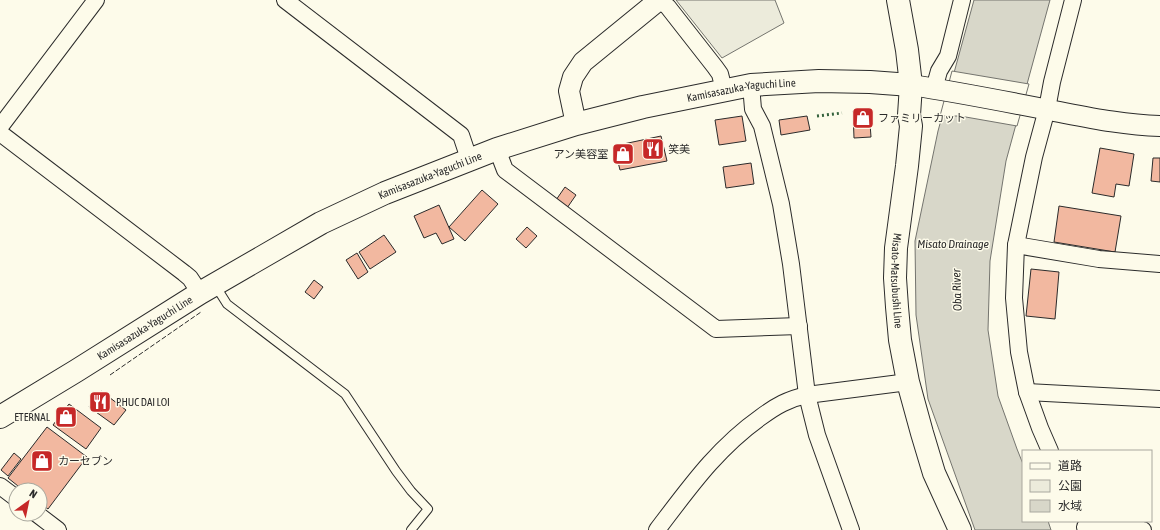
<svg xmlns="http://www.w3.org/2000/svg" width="1160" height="530" font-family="'Asap Condensed','Noto Sans JP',sans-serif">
<rect width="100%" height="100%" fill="#fdfbea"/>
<path fill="#ecebdb" stroke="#74746e" d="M676,0H775L784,23L722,58Z"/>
<path fill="#d8d7c9" stroke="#74746e" d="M974,0H1050L1006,161L990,261L988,330L998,396L1017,449L1023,464V521H1048L1051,530H975L928,399L916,315L915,241L938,131Z"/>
<path fill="#fdfbea" stroke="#74746e" d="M952,71L1029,84L1017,126L960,116H940Z"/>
<g fill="#f2b8a0" stroke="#2b2b2b">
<path d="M869,110L871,137L854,138L853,111Z"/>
<path d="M742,116L746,141L719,145L715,120Z"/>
<path d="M807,116L810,130L781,135L779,120Z"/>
<path d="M661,136L667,161L620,170L614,146Z"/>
<path d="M1100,148L1134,154L1129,186L1116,184L1114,197L1092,193Z"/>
<path d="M1153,158H1160V182L1151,181Z"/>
<path d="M751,163L754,184L726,188L723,167Z"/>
<path d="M565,187L576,195L567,208L556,200Z"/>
<path d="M482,190L498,204L465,241L449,227Z"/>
<path d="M439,205L454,239L442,244L436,233L424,238L414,216Z"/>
<path d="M1059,206L1121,216L1115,252L1054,242Z"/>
<path d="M527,227L537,236L526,248L516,239Z"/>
<path d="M384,235L396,252L370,269L359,252Z"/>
<path d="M357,253L368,272L358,279L346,260Z"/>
<path d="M1031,269L1059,272L1055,319L1026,316Z"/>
<path d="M314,280L323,287L314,299L305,292Z"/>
<path d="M101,391L126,410L114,425L89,407Z"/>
<path d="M69,404L101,428L86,449L53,425Z"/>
<path d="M47,427L87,457L48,509L40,503V490H23L8,478Z"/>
<path d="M14,453L21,459L8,476L1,470Z"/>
</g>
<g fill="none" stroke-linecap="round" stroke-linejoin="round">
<g stroke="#2b2b2b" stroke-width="10">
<path id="service" d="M215,285L227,304L345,394L396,471L411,491L428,509L411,530"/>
</g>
<g stroke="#2b2b2b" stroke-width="18">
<g id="minor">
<path d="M285,0L461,135L469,159"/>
<path d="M660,0L668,7L715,67L720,74L724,90"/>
<path d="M751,85L753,109L762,126L781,204L791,264L807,395L817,435L851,530"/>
<path d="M934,89L939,71L948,56L962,0"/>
<path d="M0,127L96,0"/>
<path d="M0,133L184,273L190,278L200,293"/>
<path d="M497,149L505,170L716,329L799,326"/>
<path d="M1016,245L1099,259L1160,264"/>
<path d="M1027,392L1160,399"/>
<path d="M1050,451L1040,428L1027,392L1019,352L1014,298L1016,245L1034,157L1047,109L1052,82L1073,0"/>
<path d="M0,486L16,498"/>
<path d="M37,514L58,530"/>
<path d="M1085,527L1143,530"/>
<path d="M657,530C689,488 717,448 761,417C776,406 788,399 807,395L908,382"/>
</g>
</g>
<g stroke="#2b2b2b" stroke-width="22">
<g id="tertiary">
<path d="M911,85C957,92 1003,101 1049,110C1086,117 1122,125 1160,126"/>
<path d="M576,124L569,91L573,77L583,62L659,0"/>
</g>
</g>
<g stroke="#2b2b2b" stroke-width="24">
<g id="secondary">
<path id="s1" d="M0,417L76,371L200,293L321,223L385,193L497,149L576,124L643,107L751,85L819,81L870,82L911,85"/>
</g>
</g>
<g stroke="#2b2b2b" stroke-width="24">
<g id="primary">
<path id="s2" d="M898,0L907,50L911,85L909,115L911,126L907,166L896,248L895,278L897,307L900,340L908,382L922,433L934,473L960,530"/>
</g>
</g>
<use href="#service" stroke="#fdfbea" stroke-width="8"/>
<use href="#minor" stroke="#fdfbea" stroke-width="16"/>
<use href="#tertiary" stroke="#fdfbea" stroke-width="20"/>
<use href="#secondary" stroke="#fdfbea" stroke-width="22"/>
<use href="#primary" stroke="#fdfbea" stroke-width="22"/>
<path stroke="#34623c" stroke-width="3" stroke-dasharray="2 3" stroke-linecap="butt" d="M817,116L842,113"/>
<path stroke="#2b2b2b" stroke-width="1" stroke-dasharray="5 2" stroke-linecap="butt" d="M110,375L201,312"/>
</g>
<defs>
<g id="shop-square" transform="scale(1.15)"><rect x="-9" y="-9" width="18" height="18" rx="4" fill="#c62828" stroke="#fdfbea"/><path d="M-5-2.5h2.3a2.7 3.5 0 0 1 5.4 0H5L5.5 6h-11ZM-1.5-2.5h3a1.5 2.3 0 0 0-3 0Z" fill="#fff"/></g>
<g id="restaurant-square" transform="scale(1.15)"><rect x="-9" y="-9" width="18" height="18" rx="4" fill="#c62828" stroke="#fdfbea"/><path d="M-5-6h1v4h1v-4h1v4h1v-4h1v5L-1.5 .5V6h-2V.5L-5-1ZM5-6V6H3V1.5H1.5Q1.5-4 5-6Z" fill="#fff"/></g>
</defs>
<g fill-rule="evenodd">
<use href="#shop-square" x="863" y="118"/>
<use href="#restaurant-square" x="653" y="149"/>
<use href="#shop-square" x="623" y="154"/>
<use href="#restaurant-square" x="100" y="402"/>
<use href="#shop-square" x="66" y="417"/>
<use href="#shop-square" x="42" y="461"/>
</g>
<g text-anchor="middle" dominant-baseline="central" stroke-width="3" stroke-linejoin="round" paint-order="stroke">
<g font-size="11" fill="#2b2b2b" stroke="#fdfbea">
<text stroke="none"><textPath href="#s1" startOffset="818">Kamisasazuka-Yaguchi Line</textPath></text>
<text stroke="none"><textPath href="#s1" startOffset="494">Kamisasazuka-Yaguchi Line</textPath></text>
<text stroke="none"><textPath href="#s2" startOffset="283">Misato-Matsubushi Line</textPath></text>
<text stroke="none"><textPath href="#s1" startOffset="170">Kamisasazuka-Yaguchi Line</textPath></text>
</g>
<g font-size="11" fill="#2b2b2b" stroke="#fdfbea" text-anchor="start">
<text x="878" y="118">ファミリーカット</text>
<text x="668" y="149">笑美</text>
<text x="608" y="154" text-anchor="end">アン美容室</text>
<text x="116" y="402">PHUC DAI LOI</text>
<text x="50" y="417" text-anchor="end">ETERNAL</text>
<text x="58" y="461">カーセブン</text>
</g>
<g font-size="12" font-style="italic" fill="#2b2b2b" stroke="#fdfbea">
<text x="953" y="244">Misato Drainage</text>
<text transform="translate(957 290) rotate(-92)">Oba River</text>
</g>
</g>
<rect x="1022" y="450" width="130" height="72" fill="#fdfbea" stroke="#a9a89e"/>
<rect x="1030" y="463" width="20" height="6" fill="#fdfbea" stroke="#a9a89e"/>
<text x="1058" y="470" font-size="12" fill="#2b2b2b">道路</text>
<rect x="1030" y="480" width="20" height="12" fill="#ecebdb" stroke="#a9a89e"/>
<text x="1058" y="490" font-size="12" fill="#2b2b2b">公園</text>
<rect x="1030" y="500" width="20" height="12" fill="#d8d7c9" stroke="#a9a89e"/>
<text x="1058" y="510" font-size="12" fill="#2b2b2b">水域</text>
<g transform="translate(28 502) rotate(33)"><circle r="19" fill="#fdfbea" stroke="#a9a89e"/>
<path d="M0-3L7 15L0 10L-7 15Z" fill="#c62828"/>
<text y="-6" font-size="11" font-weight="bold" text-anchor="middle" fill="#2b2b2b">N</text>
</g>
</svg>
